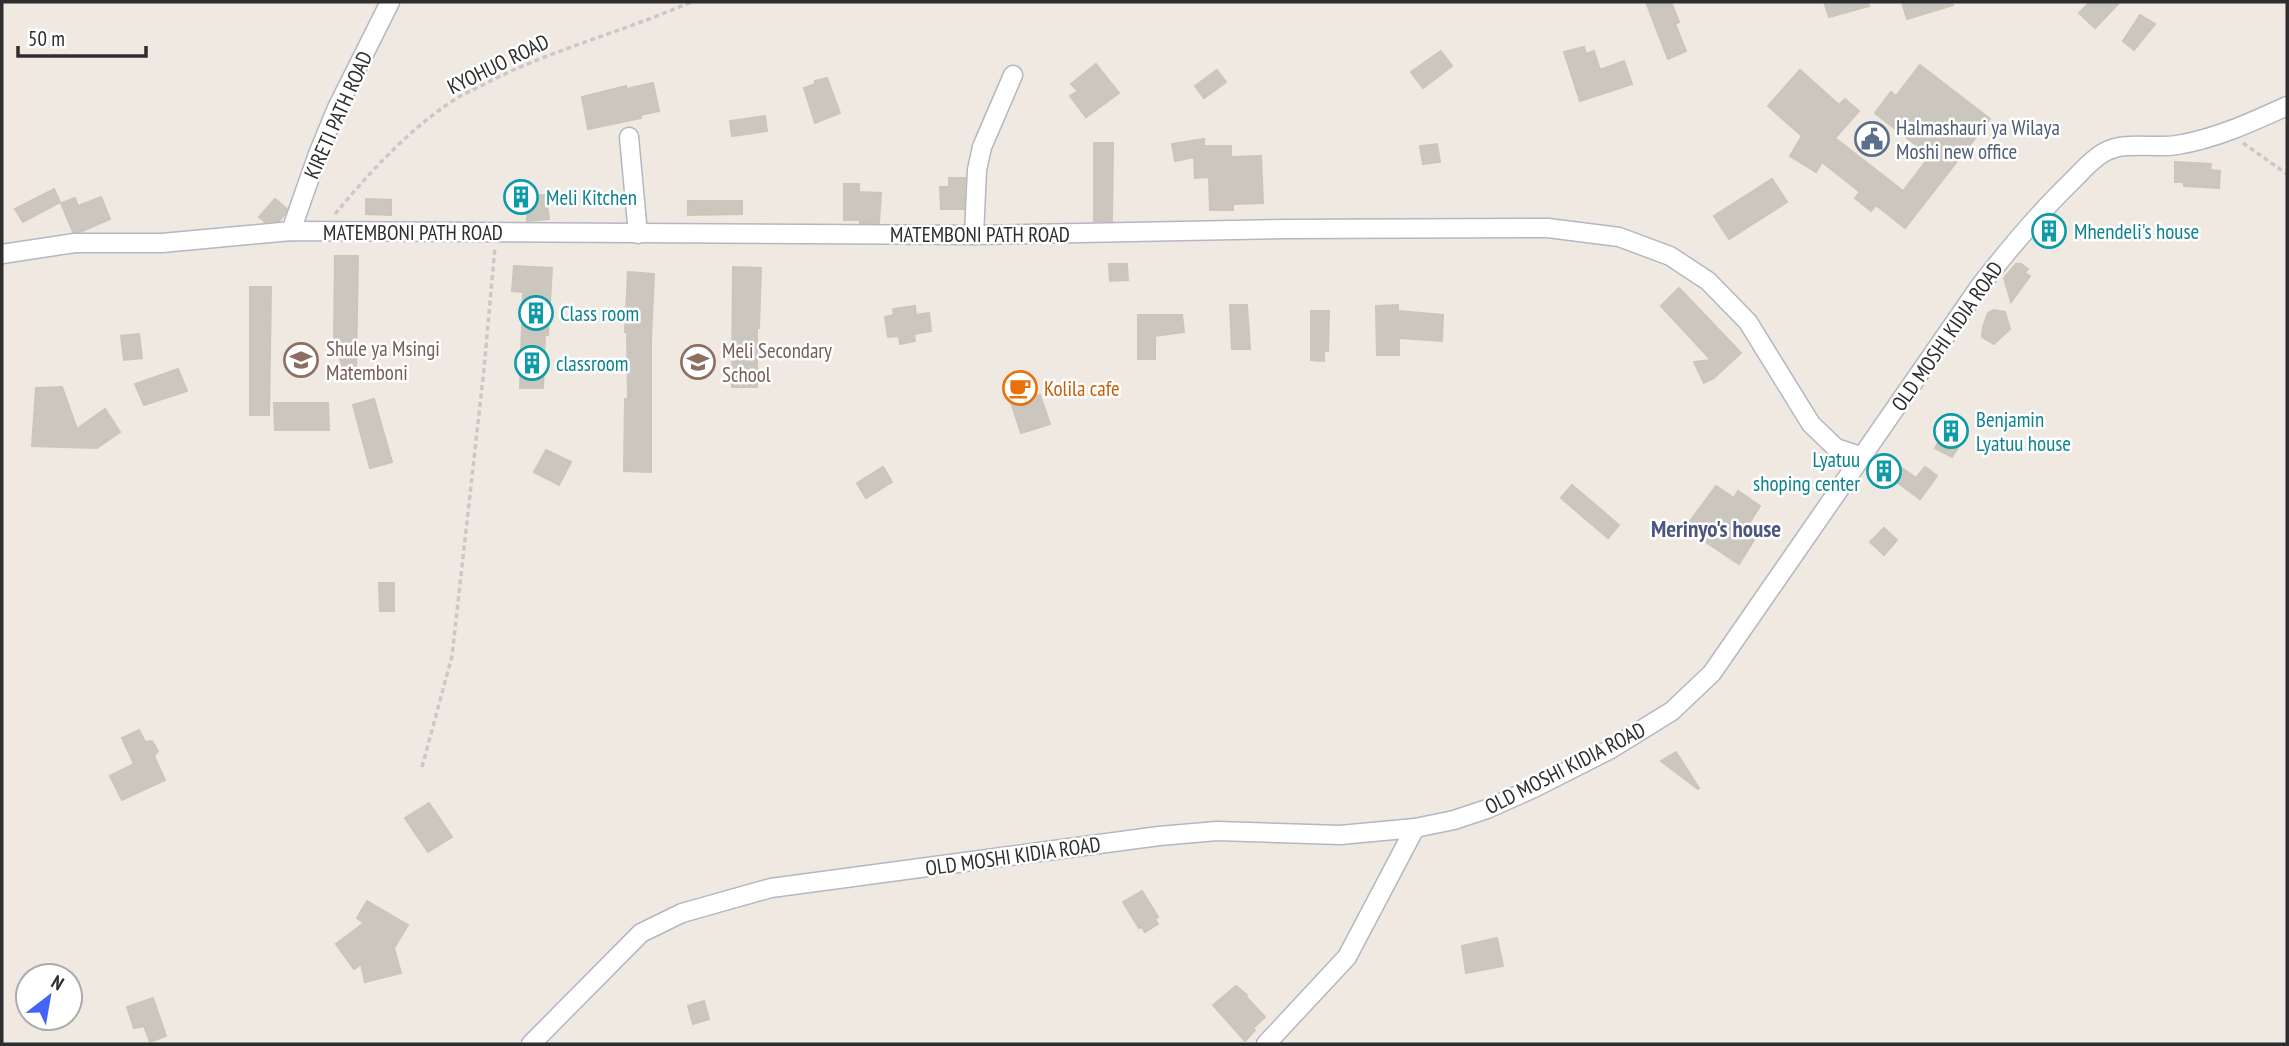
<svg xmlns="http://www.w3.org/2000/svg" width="2289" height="1046" font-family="'PT Sans Narrow',sans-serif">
<rect width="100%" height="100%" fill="#efe9e1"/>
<g fill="#cbc7bf" stroke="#cbc5ba" stroke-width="2">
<path d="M1646,2H1671L1679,22L1675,24L1686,51L1668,59Z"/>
<path d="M1824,2H1868L1869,6L1829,17Z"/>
<path d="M1902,2H1952L1953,5L1907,19Z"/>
<path d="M2090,2H2120L2095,28L2079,13Z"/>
<path d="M2140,15L2155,24L2134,50L2123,41Z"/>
<path d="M1584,47L1586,54L1594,51L1600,70L1624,61L1632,84L1580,101L1564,52Z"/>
<path d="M1441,51L1452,66L1423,88L1411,72Z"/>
<path d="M1096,64L1119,93L1086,117L1070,96L1078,91L1071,84Z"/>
<path d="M1920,65L1990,119L1905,228L1876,205L1871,211L1855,198L1860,192L1822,162L1816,172L1790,156L1802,136L1768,106L1800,70L1839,105L1845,99L1859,111L1835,138L1903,191L1930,156L1875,113L1891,92L1896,96Z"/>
<path d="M1217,70L1226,82L1204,98L1195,86Z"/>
<path d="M827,78L840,113L815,123L804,88L815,84V81Z"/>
<path d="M653,83L659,111L640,115L641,118L588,129L582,97L626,86V89Z"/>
<path d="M765,116L767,131L732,136L730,121Z"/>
<path d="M1204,139V146H1231V157L1261,156L1263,203L1233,204V210H1210L1209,177L1195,178L1194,157L1175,161L1172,144Z"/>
<path d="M1094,143H1113L1112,221H1094Z"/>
<path d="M1437,144L1440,162L1423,164L1420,146Z"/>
<path d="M2175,162L2211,164L2210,170L2220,171L2219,188L2184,186L2183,182H2175Z"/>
<path d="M949,178H965L964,209H941L940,187H949Z"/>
<path d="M1772,179L1787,202L1729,239L1714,216Z"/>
<path d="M528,181L529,196L546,195L549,219L527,221V212H515L514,182Z"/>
<path d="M844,184H859V192L881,193L879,223H860V220H844Z"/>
<path d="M54,189L60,202L23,222L15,209Z"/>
<path d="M101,197L110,219L80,232H73L61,203L75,198L78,206Z"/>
<path d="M275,199L287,209L285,214L279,221L265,222L259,217Z"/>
<path d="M366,199L391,200V215L366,214Z"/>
<path d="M688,201H742V214L688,215Z"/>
<path d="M335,256H358L356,370H343L334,336Z"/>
<path d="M1109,264H1127L1128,280L1110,281Z"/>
<path d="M2016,264H2021L2028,269L2025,273L2030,276L2011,302L2004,278Z"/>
<path d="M514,266L552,268L548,335H545L543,388H520L523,292L512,291Z"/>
<path d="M733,267L761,268L759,328H757V387H732Z"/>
<path d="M628,272L654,274L651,340V472L624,471L625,399H628L627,332H625Z"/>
<path d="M250,287H271L269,415H250Z"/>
<path d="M1679,288L1741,353L1714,378L1704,383L1694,362L1711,360L1661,306Z"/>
<path d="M1230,305H1247L1250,349H1232Z"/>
<path d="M1398,305V311L1443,315L1442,341L1399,338V355H1377L1376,306Z"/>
<path d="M915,306L916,315L929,313L931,331L914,334L915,341L900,344L899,336L888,337L885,317L894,315L893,309Z"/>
<path d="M1994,310L2005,312L2010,329L1994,344L1982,337L1983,327L1988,313Z"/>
<path d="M1311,311H1329L1328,351H1324V361L1311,360Z"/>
<path d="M1138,315H1182L1184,332L1155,336V359H1138Z"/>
<path d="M139,334L142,358L124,360L121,336Z"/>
<path d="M178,369L187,391L144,405L135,384Z"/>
<path d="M1029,374L1036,396L1040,395L1050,424L1021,433L1004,381Z"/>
<path d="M62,387L77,429L105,409L120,432L97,448L32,446L36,388Z"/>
<path d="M374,399L392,462L370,468L353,405Z"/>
<path d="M274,403H328L329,430H275Z"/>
<path d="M1942,436L1959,446L1952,457L1935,448Z"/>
<path d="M546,450L571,462L559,485L534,472Z"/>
<path d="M1885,456L1916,478L1925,467L1937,476L1920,499L1890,477L1885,483L1873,473Z"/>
<path d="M883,467L892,482L866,498L857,483Z"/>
<path d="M1572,485L1619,525L1608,538L1561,498Z"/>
<path d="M1716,486L1734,498L1738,491L1760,506L1743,533L1754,540L1739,564L1685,528Z"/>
<path d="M1884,528L1897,540L1884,555L1870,542Z"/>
<path d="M379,583H394V611H380Z"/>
<path d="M139,730L145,742L152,741L158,751L154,756L165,780L122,800L110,776L134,764L122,738Z"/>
<path d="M1676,752L1699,788L1698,789L1661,761Z"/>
<path d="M429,803L452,837L428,852L405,818Z"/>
<path d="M1142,891L1158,917L1155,919L1158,924L1145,932L1142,927L1139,928L1123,902Z"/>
<path d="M367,901L408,925L394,948L401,973L365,982L361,964L354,969L336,944L364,923L357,918Z"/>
<path d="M1497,938L1503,966L1466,973L1462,946Z"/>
<path d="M1236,986L1247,995L1246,997L1265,1017L1253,1028L1255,1030L1245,1041L1213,1005Z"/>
<path d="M153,998L166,1036L150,1042L144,1026L134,1028L127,1007Z"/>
<path d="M704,1001L709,1019L693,1024L688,1006Z"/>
</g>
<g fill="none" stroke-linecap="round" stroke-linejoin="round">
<g stroke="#b4b7c1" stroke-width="21">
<g id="minor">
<path d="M629,137L638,234"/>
<path d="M291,231L318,154L337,108L390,2"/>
<path d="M974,235L977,170L982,147L1013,75"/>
<path d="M2,254L75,243H162L291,231L974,235L1288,229L1548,228L1619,237L1670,256L1708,281L1748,322L1811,424L1836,448L1863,457"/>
<path d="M531,1044L641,933L682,913L771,888L1159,836L1217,831L1340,835L1415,828L1454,820L1487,809L1534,788L1609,750L1672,711L1712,673L1980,286C2008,250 2038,214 2071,182C2081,172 2091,160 2103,153C2125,140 2153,149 2177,145C2215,139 2252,122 2287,106"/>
<path d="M1266,1044L1347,957L1415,828"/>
</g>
</g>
<g stroke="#c9c9c9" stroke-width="3.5" stroke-dasharray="5 3.5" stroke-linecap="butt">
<path d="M2243,143L2287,174"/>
<path d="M335,214C369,173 409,129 454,100C466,92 480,87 492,80C557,48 625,31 691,2"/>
<path d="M422,767L452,656L484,369L495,247"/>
</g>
<use href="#minor" stroke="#fff" stroke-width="18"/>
</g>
<defs>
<g id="civic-ring" transform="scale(1.75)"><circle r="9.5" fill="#fff" stroke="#5c6f8a" stroke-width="1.5"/><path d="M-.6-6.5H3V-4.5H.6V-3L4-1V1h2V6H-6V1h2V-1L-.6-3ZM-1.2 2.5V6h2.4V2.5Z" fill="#5c6f8a"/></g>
<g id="building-ring" transform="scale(1.75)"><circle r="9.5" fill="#fff" stroke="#0f9aa8" stroke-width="1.5"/><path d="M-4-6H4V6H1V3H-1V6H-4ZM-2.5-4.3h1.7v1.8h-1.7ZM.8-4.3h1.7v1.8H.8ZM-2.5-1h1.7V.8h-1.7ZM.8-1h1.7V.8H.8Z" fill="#0f9aa8"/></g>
<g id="school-ring" transform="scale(1.75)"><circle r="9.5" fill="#fff" stroke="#8d6e63" stroke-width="1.5"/><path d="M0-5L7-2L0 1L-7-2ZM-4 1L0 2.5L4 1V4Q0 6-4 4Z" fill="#8d6e63"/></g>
<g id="cafe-ring" transform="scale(1.75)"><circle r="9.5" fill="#fff" stroke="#e8710a" stroke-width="1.5"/><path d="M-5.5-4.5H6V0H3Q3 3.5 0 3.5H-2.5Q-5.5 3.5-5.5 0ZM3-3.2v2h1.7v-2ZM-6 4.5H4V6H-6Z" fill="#e8710a"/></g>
</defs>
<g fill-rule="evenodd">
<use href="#civic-ring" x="1872" y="139"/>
<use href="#building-ring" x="521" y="197"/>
<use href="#building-ring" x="2049" y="231"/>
<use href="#building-ring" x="536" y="313"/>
<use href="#school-ring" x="301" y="360"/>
<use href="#school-ring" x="698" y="362"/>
<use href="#building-ring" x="532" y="363"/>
<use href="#cafe-ring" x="1020" y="388"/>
<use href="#building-ring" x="1951" y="431"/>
<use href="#building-ring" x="1884" y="471"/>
</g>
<g text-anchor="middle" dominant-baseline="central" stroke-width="5" stroke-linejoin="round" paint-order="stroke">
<g font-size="21" fill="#2e2e2e" stroke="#fff">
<text transform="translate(498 64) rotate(-26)">KYOHUO ROAD</text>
<text transform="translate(338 115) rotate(-66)">KIRETI PATH ROAD</text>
<text x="413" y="232">MATEMBONI PATH ROAD</text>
<text x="980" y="234">MATEMBONI PATH ROAD</text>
<text transform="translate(1947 336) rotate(-55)">OLD MOSHI KIDIA ROAD</text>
<text transform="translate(1565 768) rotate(-27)">OLD MOSHI KIDIA ROAD</text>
<text transform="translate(1013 856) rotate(-8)">OLD MOSHI KIDIA ROAD</text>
</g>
<g font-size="21" fill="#4e5e75" stroke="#fff" text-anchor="start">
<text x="1896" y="127">Halmashauri ya Wilaya<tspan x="1896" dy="24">Moshi new office</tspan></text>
</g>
<g font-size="21" fill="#0d838f" stroke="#fff" text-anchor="start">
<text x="546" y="197">Meli Kitchen</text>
<text x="2074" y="231">Mhendeli's house</text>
<text x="560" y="313">Class room</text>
<text x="556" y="363">classroom</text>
<text x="1976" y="419">Benjamin<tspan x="1976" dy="24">Lyatuu house</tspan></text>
<text x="1860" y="459" text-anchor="end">Lyatuu<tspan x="1860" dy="24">shoping center</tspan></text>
</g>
<g font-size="21" fill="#785e54" stroke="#fff" text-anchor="start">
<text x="326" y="348">Shule ya Msingi<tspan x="326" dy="24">Matemboni</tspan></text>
<text x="722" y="350">Meli Secondary<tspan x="722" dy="24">School</tspan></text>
</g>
<g font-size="21" fill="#c56008" stroke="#fff" text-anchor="start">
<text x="1044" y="388">Kolila cafe</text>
</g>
<g font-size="23" font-weight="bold" fill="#4d5680" stroke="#fff">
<text x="1716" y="528">Merinyo's house</text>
</g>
</g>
<rect width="2289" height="1046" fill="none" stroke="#2e2e2e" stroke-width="7"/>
<g transform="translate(49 997) rotate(31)"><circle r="33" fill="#ffffff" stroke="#ababab" stroke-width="2"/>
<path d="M0-5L12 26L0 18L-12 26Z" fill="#4264fb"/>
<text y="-10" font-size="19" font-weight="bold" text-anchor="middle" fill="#2e2e2e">N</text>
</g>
<path d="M18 46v10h128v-10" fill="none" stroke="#2e2e2e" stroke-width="3.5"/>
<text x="28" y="46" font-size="21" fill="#2e2e2e" stroke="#ffffff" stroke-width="5" paint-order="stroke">50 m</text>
</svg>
